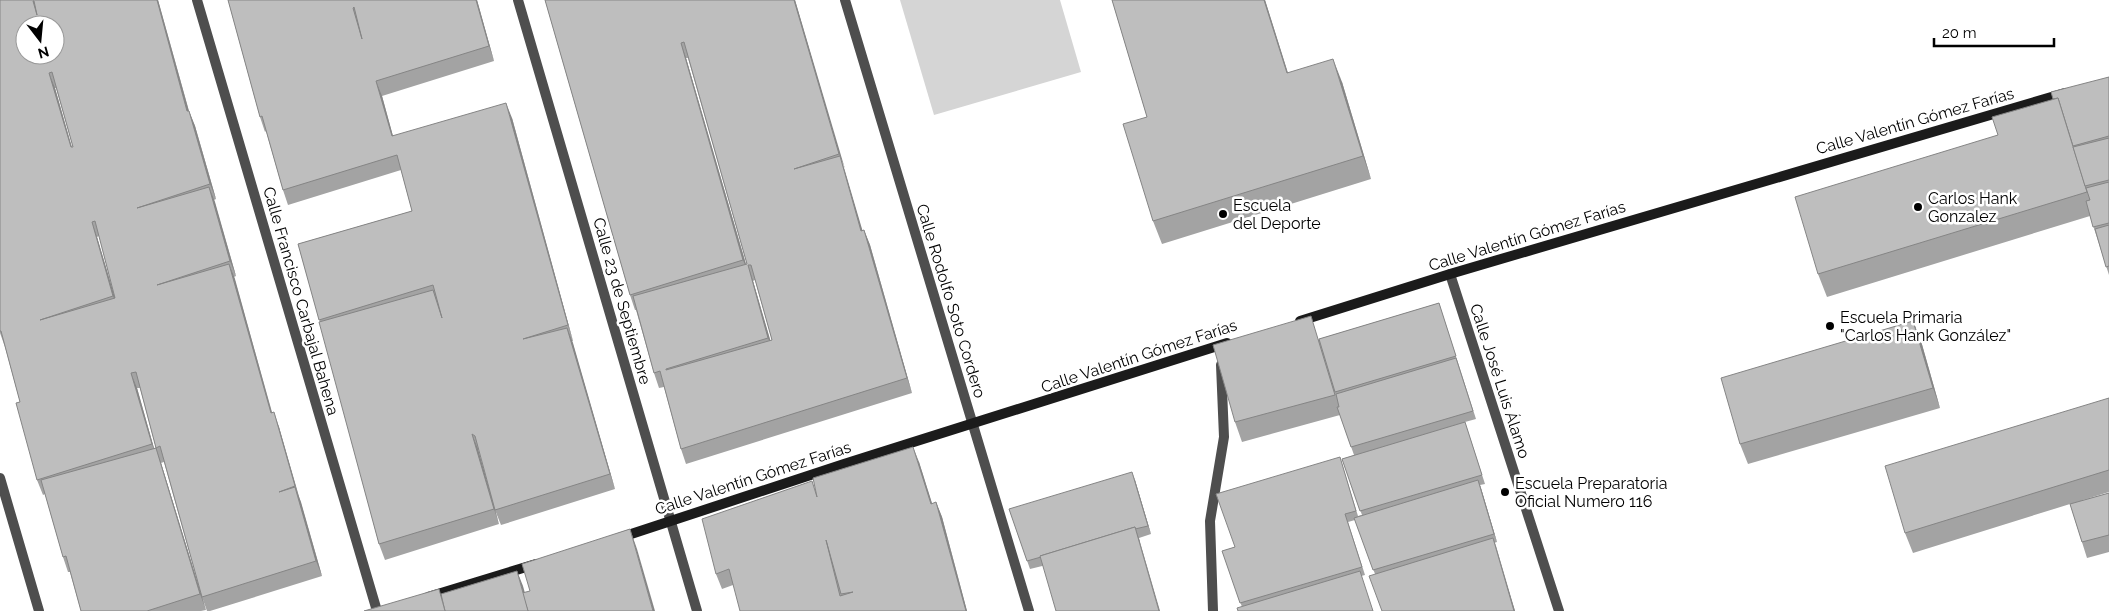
<svg xmlns="http://www.w3.org/2000/svg" width="2109" height="611" font-family="Raleway,sans-serif">
<rect width="100%" height="100%" fill="#fff"/>
<path fill="#d5d5d5" d="M900,0H1060L1081,72L934,115Z"/>
<g fill="none" stroke-linecap="round" stroke-linejoin="round">
<g stroke="#4e4e4e" stroke-width="10">
<path d="M197,0L377,611"/>
<path d="M518,0L697,611"/>
<path d="M845,0L1029,611"/>
<path d="M1450,274L1559,611"/>
<path d="M0,478L39,611"/>
<path d="M1213,611L1210,521L1224,437L1221,365L1223,361"/>
</g>
<g stroke="#1b1b1b" stroke-width="10">
<path d="M1300,321L1450,274L2065,93"/>
<path d="M619,538L844,464L1227,343"/>
<path d="M428,597L536,564"/>
</g>
</g>
<g fill="#a3a3a3" fill-rule="evenodd">
<path d="M0,0H158L189,111L195,126L216,199L214,200L236,276L234,277L272,412L279,427L322,576L210,611H207L202,597L164,462L161,463L206,610L201,611H81L70,572H68L63,557L45,494L43,495L37,480L20,402L5,347L0,333ZM55,88H56L73,147H72ZM99,236L115,298L97,237ZM137,388H140L156,448H154Z"/>
<path d="M228,0H477L494,61L382,96L393,136L512,118L573,341H572L615,489L501,525L495,510L479,450L478,449L499,524L385,560L379,544L320,322L298,244L412,211L401,170L288,205L283,190L266,131L265,132L260,117Z"/>
<path d="M545,0H795L862,231L864,230L870,245L912,393L686,464L681,449L664,387L659,388L654,373L636,310H635L630,295ZM686,58H688L747,264H746ZM755,280L772,340H770L753,281Z"/>
<path d="M1112,0H1265L1288,73L1342,82L1371,179L1162,244L1153,221L1147,117Z"/>
<path d="M2109,77V275L2090,216L1827,297L1818,274L2053,99Z"/>
<path d="M1439,303L1476,419L1465,422L1485,484L1480,485L1497,542L1494,543L1515,611H1382L1375,574L1355,520L1348,522L1365,575L1242,607L1222,551L1235,547L1340,457L1358,516L1362,515L1342,459L1354,455L1340,415L1242,442L1235,422L1319,339Z"/>
<path d="M1913,321L1921,341L1940,408L1748,464L1740,444Z"/>
<path d="M2109,398V492L2083,500L2109,493V552L2087,558L2070,504L1913,553L1905,533Z"/>
<path d="M919,462L932,504L936,502L942,517L967,611L733,585L722,589L716,574L816,495Z"/>
<path d="M1135,480L1151,534L1139,538L1140,542L1030,569L1009,509Z"/>
</g>
<g fill="#858585">
<path d="M157,0H158L193,126L187,111Z"/>
<path d="M476,0H477L494,61L489,46Z"/>
<path d="M794,0H795L845,169L839,154Z"/>
<path d="M1264,0H1265L1295,96L1287,73Z"/>
<path d="M681,43L686,58L749,275L743,260Z"/>
<path d="M1333,59L1342,82L1371,179L1363,156Z"/>
<path d="M49,73L55,88L76,163L71,147Z"/>
<path d="M376,81L382,96L397,151L392,136Z"/>
<path d="M506,103L512,118L573,341L568,325Z"/>
<path d="M189,111L195,126L216,199L210,184Z"/>
<path d="M840,156L845,171L867,246L861,231Z"/>
<path d="M209,187L215,202L236,276L230,261Z"/>
<path d="M92,222L97,237L119,311L113,296Z"/>
<path d="M864,230L870,245L912,393L907,378Z"/>
<path d="M229,264L235,279L276,428L271,413Z"/>
<path d="M748,265L753,281L774,353L768,338Z"/>
<path d="M1913,321L1921,341L1940,408L1933,388Z"/>
<path d="M567,328L573,343L615,489L610,474Z"/>
<path d="M131,373L137,388L157,459L152,444Z"/>
<path d="M274,412L279,427L300,501L295,486Z"/>
<path d="M472,434L478,449L499,524L494,509Z"/>
<path d="M913,447L919,462L937,519L931,504Z"/>
<path d="M156,448L161,463L206,610L200,594Z"/>
<path d="M1132,472L1135,480L1151,534L1148,526Z"/>
<path d="M1478,480L1481,488L1497,542L1494,534Z"/>
<path d="M295,487L301,502L322,576L316,561Z"/>
<path d="M936,502L942,517L967,611H966Z"/>
<path d="M1135,527L1140,542L1160,611H1159Z"/>
<path d="M630,529L637,549L655,611H653Z"/>
<path d="M1493,538L1496,546L1515,611H1514Z"/>
<path d="M517,571L523,586L530,611H528Z"/>
</g>
<g fill="#bebebe" stroke="#858585" fill-rule="evenodd">
<path d="M0,0H157L187,111H189L210,184L137,208L209,187L230,261L157,285L229,264L271,413L274,412L295,486L279,492L295,487L316,561L202,597L160,446L156,448L136,372L131,373L152,444L37,480L16,403L20,402L1,331H0ZM33,1H34L37,15ZM25,25H55V55H25ZM52,72L73,147H71L49,73ZM95,221L115,298L40,320L113,296L92,222Z"/>
<path d="M228,0H476L489,46L376,81L392,136L506,103L568,325L523,339L567,328L610,474L495,510L475,436L472,434L494,509L379,544L319,322L433,290L442,318L433,285L319,320L298,244L412,211L397,155L283,190L262,116L260,117ZM354,7L362,39L353,8Z"/>
<path d="M545,0H794L839,154L794,169L840,156L861,231L864,230L907,378L681,449L660,371L654,373L633,296L747,264L684,42L681,43L743,260L630,295ZM748,265H751L772,340L666,370V369L768,338Z"/>
<path d="M1112,0H1264L1287,73L1333,59L1363,156L1153,221L1123,124L1147,117Z"/>
<path d="M2109,77V136L2073,146L2058,98L2053,99L2051,92Z"/>
<path d="M2058,98L2087,192L1818,274L1795,197L1998,135L1992,117Z"/>
<path d="M2109,138V180L2085,186L2073,147Z"/>
<path d="M2109,182V223L2093,227L2086,201L2090,200L2086,188Z"/>
<path d="M2109,225V266L2106,267L2095,229Z"/>
<path d="M1439,303L1456,356L1335,392L1319,339Z"/>
<path d="M1311,316L1335,395L1235,422L1213,345Z"/>
<path d="M1913,321L1933,388L1740,444L1721,378Z"/>
<path d="M1456,358L1473,411L1351,447L1337,407H1339L1336,394Z"/>
<path d="M2109,398V470L1905,533L1885,466Z"/>
<path d="M1465,422L1482,475L1360,511L1342,459Z"/>
<path d="M913,447L931,504L936,502L966,611H740L729,569L716,574L702,519L812,481L817,497L813,478ZM826,540L841,594L853,592L840,596Z"/>
<path d="M156,448L200,594L147,611H81L66,556L63,557L41,480Z"/>
<path d="M1340,457L1356,511L1345,514L1362,567L1240,603L1222,551L1235,547L1216,494Z"/>
<path d="M1132,472L1148,526L1135,529V527L1040,556L1041,557L1027,561L1009,509Z"/>
<path d="M1478,480L1494,534L1373,570L1354,518Z"/>
<path d="M2109,493V535L2082,542L2070,504Z"/>
<path d="M1135,527L1159,611H1056L1040,556Z"/>
<path d="M630,529L653,611H528L522,593L530,591L522,564Z"/>
<path d="M1493,538L1514,611H1382L1369,576Z"/>
<path d="M517,571L528,611H445L441,594Z"/>
<path d="M1360,571L1373,611H1238L1237,608Z"/>
<path d="M439,589L445,611H364Z"/>
</g>
<g fill="#000" stroke="#fff" stroke-width="2">
<circle cx="1918" cy="207" r="5"/>
<circle cx="1223" cy="214" r="5"/>
<circle cx="1830" cy="326" r="5"/>
<circle cx="1505" cy="492" r="5"/>
</g>
<g text-anchor="middle" dominant-baseline="central" stroke-width="5" stroke-linejoin="round" paint-order="stroke">
<g font-size="16" fill="#000" stroke="#fff">
<text transform="translate(1915 121) rotate(-16)">Calle Valentín Gómez Farías</text>
<text transform="translate(1527 236) rotate(-17)">Calle Valentín Gómez Farías</text>
<text transform="translate(301 301) rotate(74)">Calle Francisco Carbajal Bahena</text>
<text transform="translate(622 301) rotate(74)">Calle 23 de Septiembre</text>
<text transform="translate(951 301) rotate(73)">Calle Rodolfo Soto Cordero</text>
<text transform="translate(1139 356) rotate(-18)">Calle Valentín Gómez Farías</text>
<text transform="translate(1500 381) rotate(72)">Calle José Luis Álamo</text>
<text transform="translate(753 478) rotate(-18)">Calle Valentín Gómez Farías</text>
</g>
<g font-size="16" fill="#000" stroke="#fff" text-anchor="start">
<text x="1928" y="198">Carlos Hank<tspan x="1928" dy="18">Gonzalez</tspan></text>
<text x="1233" y="205">Escuela<tspan x="1233" dy="18">del Deporte</tspan></text>
<text x="1840" y="317">Escuela Primaria<tspan x="1840" dy="18">"Carlos Hank González"</tspan></text>
<text x="1515" y="483">Escuela Preparatoria<tspan x="1515" dy="18">Oficial Numero 116</tspan></text>
</g>
</g>
<g transform="translate(40 40) rotate(164)"><circle r="24" fill="#ffffff" stroke="#999999"/>
<path d="M0-4L9 19L0 12L-9 19Z" fill="#000000"/>
<text y="-8" font-size="14" font-weight="bold" text-anchor="middle" fill="#000000">N</text>
</g>
<path d="M1934 38v8h120v-8" fill="none" stroke="#000000" stroke-width="2.5"/>
<text x="1942" y="38" font-size="15" fill="#000000" stroke="#ffffff" stroke-width="4" paint-order="stroke">20 m</text>
</svg>
